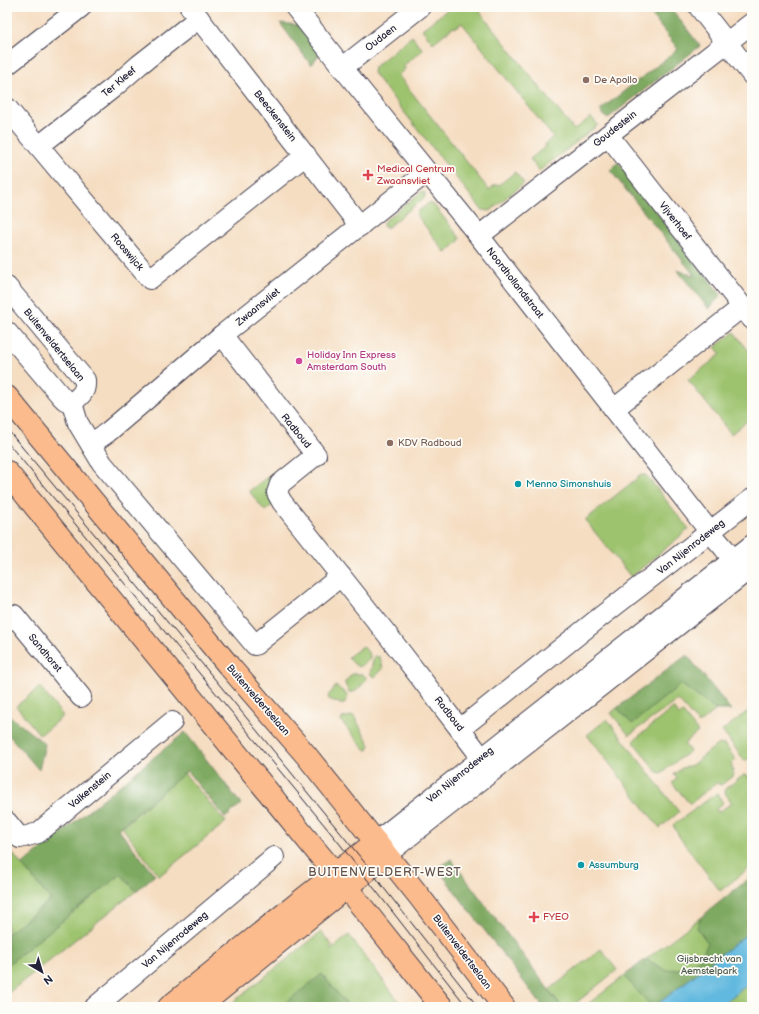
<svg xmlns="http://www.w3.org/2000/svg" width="759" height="1014" font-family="'Balsamiq Sans',sans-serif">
<rect width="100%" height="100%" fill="#fdfcf7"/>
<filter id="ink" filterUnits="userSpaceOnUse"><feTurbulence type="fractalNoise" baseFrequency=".025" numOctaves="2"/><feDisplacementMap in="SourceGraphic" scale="8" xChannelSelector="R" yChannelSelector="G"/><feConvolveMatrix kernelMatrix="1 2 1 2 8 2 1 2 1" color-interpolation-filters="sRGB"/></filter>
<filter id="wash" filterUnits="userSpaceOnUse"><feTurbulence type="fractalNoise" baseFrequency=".012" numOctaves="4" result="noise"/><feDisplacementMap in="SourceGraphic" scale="16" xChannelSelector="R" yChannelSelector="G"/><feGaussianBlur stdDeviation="0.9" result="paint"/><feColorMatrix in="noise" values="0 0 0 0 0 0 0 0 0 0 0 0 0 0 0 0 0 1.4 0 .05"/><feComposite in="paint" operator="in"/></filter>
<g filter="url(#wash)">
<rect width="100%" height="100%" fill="#f5ddc1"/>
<g fill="#9dc36e" stroke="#607254">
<path d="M451,7H485L480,12L574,130L591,117L598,125L539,171L530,159L546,146L545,144L553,137L462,23L455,28L453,27L433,43L422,29Z"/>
<path d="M412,36L423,50L404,65L405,69L398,75L489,190L495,185H499L515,172L524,183L490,211L482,210L373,73L374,67Z"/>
<path d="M421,192H424L425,194V197L388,227H384L383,226V222Z"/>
<path d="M429,203L433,204L460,238L459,241L447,252L444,251L416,214L417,212Z"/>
<path d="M734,332L752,355V417L731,434L688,380L721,354L715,347Z"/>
<path d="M270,475L275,481V503L265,511L249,491Z"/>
<path d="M641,475H646L689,529L631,577L585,520Z"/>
<path d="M363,646L370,655V659L365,663L359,667L354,664L348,657Z"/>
<path d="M374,656L380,657L383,669L375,677L370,674Z"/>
<path d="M352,674H362L366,677V679C362,685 357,694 349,692L345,684V682Z"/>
<path d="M681,684L716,710L699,724L678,700L629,735L611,713L617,708L632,723Z"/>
<path d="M336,686L345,693L348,697L344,704H341L329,699L328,696Z"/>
<path d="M40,687L63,716L40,735L16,706Z"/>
<path d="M673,708L679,715L683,713L698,732L685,743V745L690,751L661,773L657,772L633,741Z"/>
<path d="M752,708V756L745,761L722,731Z"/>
<path d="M351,716H354L370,745L368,750L364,749L341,721L342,718Z"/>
<path d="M607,719L679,812L660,828L587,735Z"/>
<path d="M718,744L725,745L736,760L731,763L734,775L721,785L716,783L690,804L672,783L677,779L674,774L682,768L692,765Z"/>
<path d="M184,773L226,822L159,876L122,827Z"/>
<path d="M744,775L749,776L752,780V866L720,891L680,838L673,825L717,793L723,803L716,809L718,812L732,803L725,793L726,788Z"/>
<path d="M7,847L51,900L7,934Z"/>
<path d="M120,875H122L136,891L7,994V965Z"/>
<path d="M752,880V1007H584L701,917V918Z"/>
<path d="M321,932L333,946L330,948L331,950L349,935L403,1007H227Z"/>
<path d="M601,949L617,970L571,1007H562L549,990Z"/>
</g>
<g fill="#7ea961" stroke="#50664e">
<path d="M645,7H670L700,46L607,119L600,110L678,49Z"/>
<path d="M280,23L297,25L321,52L311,65Z"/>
<path d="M618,162L721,295L709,309L677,270L695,276L610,170Z"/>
<path d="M687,655L731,710H716L681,684L632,724L617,708Z"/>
<path d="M7,714L45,744L39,770L7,733Z"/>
<path d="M185,732L241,804L225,818L187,771L118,829L155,875L136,891L122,875H120L7,965V934L51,900L22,865Z"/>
<path d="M451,859L549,990L562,1007H543L437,868Z"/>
<path d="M752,876V930L654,1007H652L624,976L646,959L666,970L686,968L701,957L708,943L697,928L701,917Z"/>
<path d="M322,974L348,1006L347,1007H280Z"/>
</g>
<path fill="#62b9df" stroke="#426e8d" d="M752,930V981L719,1007H654Z"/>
</g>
<g filter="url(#ink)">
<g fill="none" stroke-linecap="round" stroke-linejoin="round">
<g stroke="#423e4f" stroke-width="22">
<g id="minor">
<path d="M190,7L360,226"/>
<path d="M295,7L346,72L479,236L710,532L724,548L733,560"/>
<path d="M699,7L752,75"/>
<path d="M7,65L81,7"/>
<path d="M342,68L420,7"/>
<path d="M7,108L150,279L306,155"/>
<path d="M608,135L752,319"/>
<path d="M39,146L114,87L139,65L199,18"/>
<path d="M479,236L608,135L752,23"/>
<path d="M7,287L85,380C86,392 81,395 72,403"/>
<path d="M7,332L61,396L65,400L72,403"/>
<path d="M222,335L316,455L280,484L277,493L282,502L390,638L482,758"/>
<path d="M72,403L78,423L102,463L255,645L341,576"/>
<path d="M614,409L742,307"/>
<path d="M91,444L108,432L222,335L427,172"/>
<path d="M7,621L14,615L81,697"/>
<path d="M460,729L599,618L752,499"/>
<path d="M7,822L20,838L38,833L172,722"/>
<path d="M376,842L752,545"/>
<path d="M386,855L416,831L752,567"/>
<path d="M95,1007L274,857"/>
</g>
</g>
<g stroke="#423e4f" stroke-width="24">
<g id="major">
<path d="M7,397L229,666L306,755L419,896L504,1007"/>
<path d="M7,472L367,913L442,1007"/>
<path d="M169,1007L303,899L376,842"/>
<path d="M199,1007L386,855"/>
</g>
</g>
<use href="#minor" stroke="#fff" stroke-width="20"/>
<use href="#major" stroke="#fbbb8d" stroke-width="22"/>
<g stroke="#22223b" stroke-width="1">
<path d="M7,429L218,683L370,869L383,887L478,1007"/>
<path d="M7,442L234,715L339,843L377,892L467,1007"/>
</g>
</g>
</g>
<g fill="#8d6e63" stroke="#fdfcf7" stroke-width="1.5">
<circle cx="586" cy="80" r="4"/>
<circle cx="390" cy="443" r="4"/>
</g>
<g fill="#e0444e" stroke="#fdfcf7" stroke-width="1.5">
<path d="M366 169h4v4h4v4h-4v4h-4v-4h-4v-4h4z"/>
<path d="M532 911h4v4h4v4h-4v4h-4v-4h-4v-4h4z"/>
</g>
<circle fill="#d1479c" stroke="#fdfcf7" stroke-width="1.5" cx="299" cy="361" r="4"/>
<g fill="#0f9aa8" stroke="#fdfcf7" stroke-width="1.5">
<circle cx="518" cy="484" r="4"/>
<circle cx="581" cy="865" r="4"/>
</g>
<g text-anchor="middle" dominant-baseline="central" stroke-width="3.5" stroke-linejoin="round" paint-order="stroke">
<g font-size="10" fill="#22223b" stroke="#fdfcf7">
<text transform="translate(381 38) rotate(-38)">Oudaen</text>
<text transform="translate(119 82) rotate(-40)">Ter Kleef</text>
<text transform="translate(275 116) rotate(52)">Beeckenstein</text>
<text transform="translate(615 129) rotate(-38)">Goudestein</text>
<text transform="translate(675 221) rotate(52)">Vijverhoef</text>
<text transform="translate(127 252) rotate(50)">Rooswijck</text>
<text transform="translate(515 283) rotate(52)">Noordhollandstraat</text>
<text transform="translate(258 307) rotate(-39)">Zwaansvliet</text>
<text transform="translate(54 345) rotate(51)">Buitenveldertselaan</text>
<text transform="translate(296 431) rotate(51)">Radboud</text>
<text transform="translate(691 547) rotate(-38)">Van Nijenrodeweg</text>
<text transform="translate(45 653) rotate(50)">Sandhorst</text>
<text transform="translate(258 700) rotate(49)">Buitenveldertselaan</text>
<text transform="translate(449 714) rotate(52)">Radboud</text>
<text transform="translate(460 775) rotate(-39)">Van Nijenrodeweg</text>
<text transform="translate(90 790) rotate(-40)">Valkenstein</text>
<text transform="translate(175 940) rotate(-40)">Van Nijenrodeweg</text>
<text transform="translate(462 952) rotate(53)">Buitenveldertselaan</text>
</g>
<g font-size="10" fill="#785e54" stroke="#fdfcf7" text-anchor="start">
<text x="594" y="80">De Apollo</text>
<text x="398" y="443">KDV Radboud</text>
</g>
<g font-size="10" fill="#be3a42" stroke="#fdfcf7" text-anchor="start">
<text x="377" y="169">Medical Centrum<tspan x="377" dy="12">Zwaansvliet</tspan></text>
<text x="543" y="917">FYEO</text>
</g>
<g font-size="10" fill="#b23c85" stroke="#fdfcf7" text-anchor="start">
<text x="307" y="355">Holiday Inn Express<tspan x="307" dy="12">Amsterdam South</tspan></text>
</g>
<g font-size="10" fill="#0d838f" stroke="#fdfcf7" text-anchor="start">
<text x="526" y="484">Menno Simonshuis</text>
<text x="589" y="865">Assumburg</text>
</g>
<g font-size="10" fill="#4d5a4d" stroke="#fdfcf7">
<text x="709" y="959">Gijsbrecht van<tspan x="709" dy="12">Aemstelpark</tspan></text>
</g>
<g font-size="12" letter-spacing="1" fill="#625049" stroke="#fdfcf7">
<text x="385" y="872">BUITENVELDERT-WEST</text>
</g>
</g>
<rect width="759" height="1014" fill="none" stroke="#fdfcf7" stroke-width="24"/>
<g transform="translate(42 972) rotate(142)" stroke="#fdfcf7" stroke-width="3" paint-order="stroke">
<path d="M0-3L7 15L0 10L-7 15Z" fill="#22223b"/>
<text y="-6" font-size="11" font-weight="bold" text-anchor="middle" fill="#22223b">N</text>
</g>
</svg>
